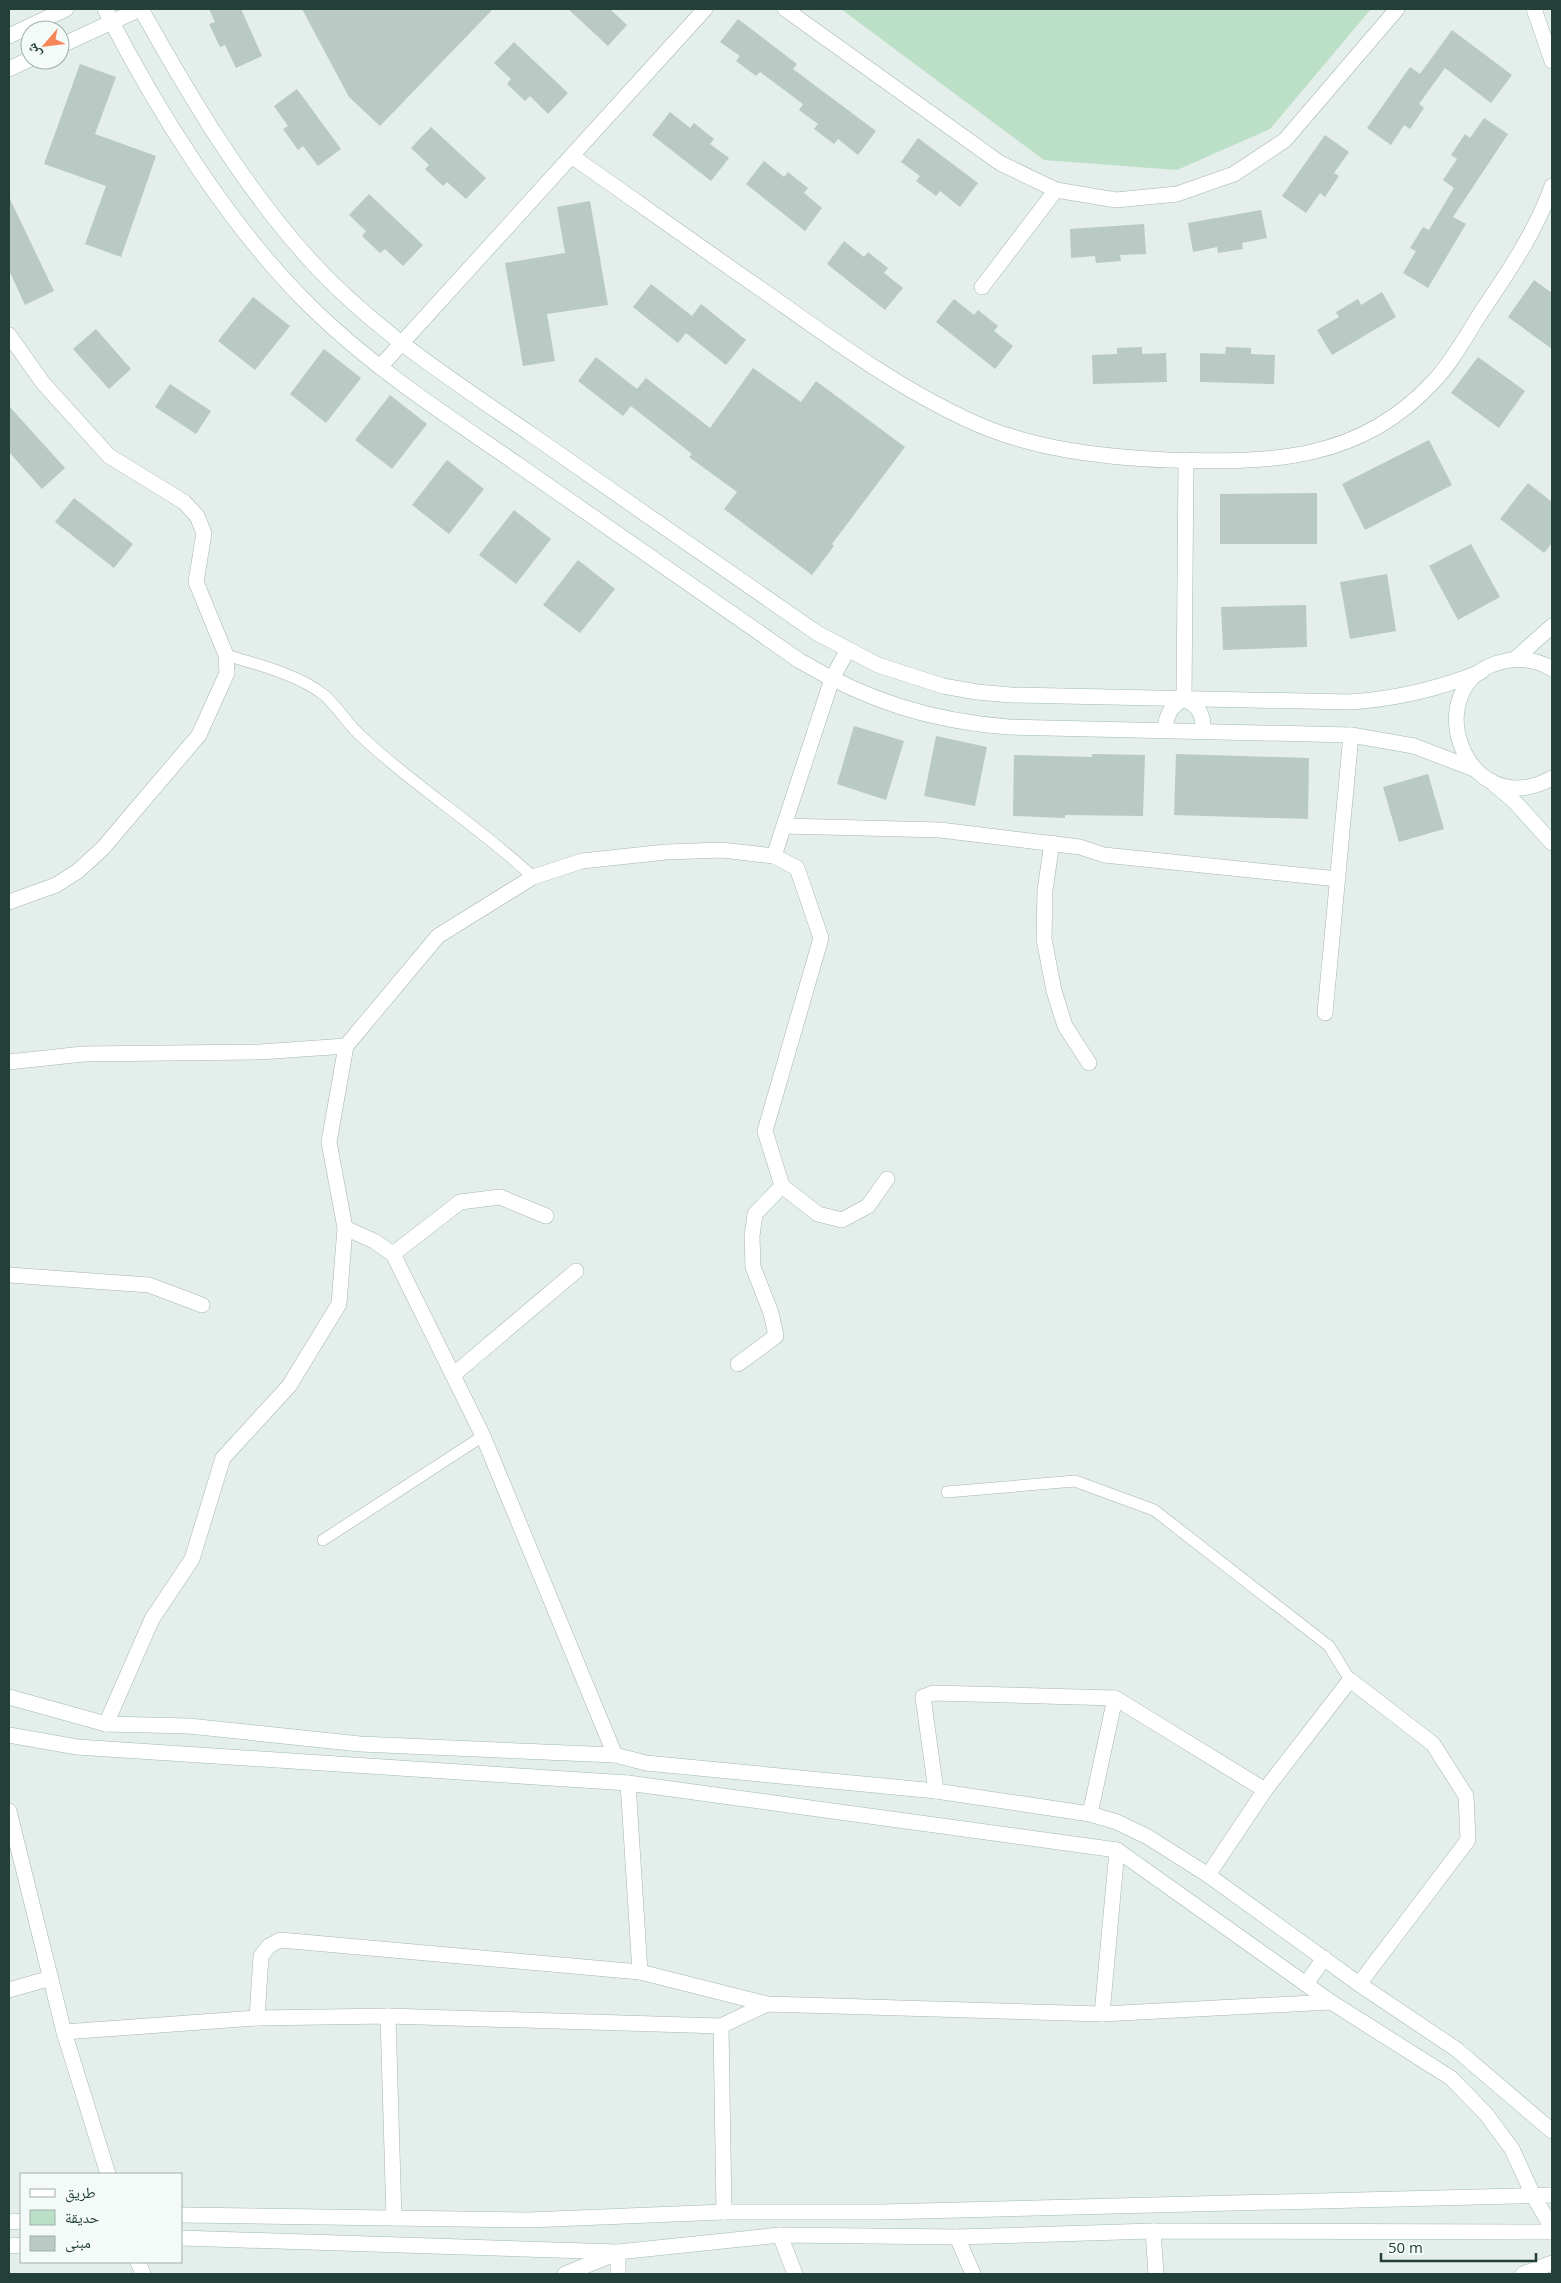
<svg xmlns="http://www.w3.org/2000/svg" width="1561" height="2283" font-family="'Open Sans','Noto Naskh Arabic',sans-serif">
<rect width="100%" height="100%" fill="#e4eeea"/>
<path fill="#bcdfc7" d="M841,9H1371L1270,129L1177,170L1044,160Z"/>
<g fill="#b9c9c3">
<path d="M209,9H241L262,56L236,68L225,45L220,47L209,24L215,22Z"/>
<path d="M302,9H493L380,126L349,97Z"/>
<path d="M568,9H610L627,25L608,46Z"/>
<path d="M738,19L797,64L793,69L876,131L858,155L838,139L834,144L814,129L818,124L799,110L803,104L760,72L756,76L736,61L740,56L720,42Z"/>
<path d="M1452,30L1512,75L1491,103L1445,68L1419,104L1424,108L1410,129L1404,125L1391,145L1367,128L1410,67L1420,74Z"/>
<path d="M514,42L568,93L548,114L530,96L525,101L507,84L511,79L494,63Z"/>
<path d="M80,64L116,77L95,134L156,156L121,257L85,244L106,186L44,164Z"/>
<path d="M297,89L341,149L318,166L303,146L298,150L283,129L288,126L274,106Z"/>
<path d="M670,112L690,128L694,123L714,139L710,144L729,158L711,181L652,135Z"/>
<path d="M1484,118L1508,134L1453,217L1466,224L1428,288L1403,273L1416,251L1410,248L1423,227L1429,230L1454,188L1443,180L1457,159L1451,155L1465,134L1470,138Z"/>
<path d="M431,127L486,178L466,199L447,182L443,186L425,169L429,165L411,148Z"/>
<path d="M1325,135L1349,152L1334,173L1339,176L1325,197L1320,193L1306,213L1282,196Z"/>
<path d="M918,138L978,183L960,207L940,191L936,196L916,181L920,176L901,162Z"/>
<path d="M764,161L784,177L788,172L808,188L804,193L822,208L805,231L746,184Z"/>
<path d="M369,194L423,245L403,266L385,249L380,253L362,236L366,231L349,215Z"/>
<path d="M9,197L54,291L25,305L9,270Z"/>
<path d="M590,201L608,305L547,314L555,361L523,366L505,263L565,253L557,207Z"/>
<path d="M1261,210L1267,238L1242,243L1243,249L1218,253L1217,247L1193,252L1188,223Z"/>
<path d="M1144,224L1146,254L1120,255L1121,261L1096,263L1095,256L1071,258L1070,229Z"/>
<path d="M844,241L864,257L868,252L888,268L884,273L903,288L885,310L827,264Z"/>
<path d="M1534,280L1552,293V349L1508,317Z"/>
<path d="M651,284L692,316L701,304L746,340L726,365L686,333L678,343L633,307Z"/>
<path d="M1382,292L1396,317L1332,355L1317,330L1339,317L1336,312L1358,299L1361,305Z"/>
<path d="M253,297L290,326L255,370L218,341Z"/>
<path d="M954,299L974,315L978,310L998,326L994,331L1013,346L995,369L936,322Z"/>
<path d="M96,329L131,369L109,389L73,349Z"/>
<path d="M1142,347V354L1166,353L1167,382L1093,384L1092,355L1117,354V348Z"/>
<path d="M1226,347L1251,348V354L1275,355L1274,384L1200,382V353L1225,354Z"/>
<path d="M324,349L361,378L326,423L290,394Z"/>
<path d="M596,357L637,389L646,378L710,428L753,368L801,402L816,381L905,447L832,544L834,546L812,575L724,509L737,492L689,457L692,454L631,406L623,416L578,381Z"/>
<path d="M1478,357L1525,391L1499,428L1451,393Z"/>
<path d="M170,384L211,411L196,434L155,407Z"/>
<path d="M390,395L427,424L392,469L355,440Z"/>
<path d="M9,406L65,468L42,489L9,452Z"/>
<path d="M1429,440L1452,485L1365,530L1342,484Z"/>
<path d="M447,460L484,489L449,534L412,505Z"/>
<path d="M1528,483L1552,502V543L1544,553L1500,519Z"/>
<path d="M1317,493V544H1220V494Z"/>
<path d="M74,498L133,544L114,568L55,522Z"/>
<path d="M514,510L551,539L516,584L479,555Z"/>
<path d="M1471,544L1500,597L1458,620L1429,566Z"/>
<path d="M578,560L615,589L580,633L543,605Z"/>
<path d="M1387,574L1396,631L1350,639L1340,582Z"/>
<path d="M1306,605L1307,647L1223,650L1221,607Z"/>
<path d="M854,726L904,741L886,800L837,784Z"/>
<path d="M936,736L987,747L975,806L924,796Z"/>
<path d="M1092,754L1145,755L1143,816L1065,815V818L1013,816L1014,755L1092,757Z"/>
<path d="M1176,754L1309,758L1308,819L1174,815Z"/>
<path d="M1428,774L1444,829L1399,842L1383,787Z"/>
</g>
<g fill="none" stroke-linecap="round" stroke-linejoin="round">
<g stroke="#a6b6b1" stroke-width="12">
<g id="lane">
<path d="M226,655C256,664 300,675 324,695C338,707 348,725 362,737C416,788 479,826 533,877"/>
<path d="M947,1492L1075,1481L1154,1510L1329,1646L1350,1680"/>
<path d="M323,1540L483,1436"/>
</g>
</g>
<g stroke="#a6b6b1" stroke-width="16">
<g id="street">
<path d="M785,9L1000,163L1056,190L1116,200L1177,194L1234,174L1285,140L1397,9"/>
<path d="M1534,9L1552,61"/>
<path d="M573,157C640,204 707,252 775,299C837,343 899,388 968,420C1030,449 1100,457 1168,460C1270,463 1360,462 1434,381C1453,361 1467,334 1482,311C1509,271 1536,231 1552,186"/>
<path d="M982,287L1056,190"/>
<path d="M9,335L43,383L109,456L184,502L197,516L204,533L196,582L226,655L227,673L199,735L103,848L78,871L56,885L9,902"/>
<path d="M380,367L705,9"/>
<path d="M1184,699L1186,460"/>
<path d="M784,826L940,830L1080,847L1104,855L1338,879"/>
<path d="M1052,843L1045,890L1044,939L1054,991L1065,1026L1089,1063"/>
<path d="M774,856L832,679L847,651"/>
<path d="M1325,1013L1351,735"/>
<path d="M9,1062L83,1054L260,1052L346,1046"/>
<path d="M782,1186L818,1214L842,1220L868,1206L887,1179"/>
<path d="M345,1228L374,1241L393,1254L483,1436L615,1755"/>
<path d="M393,1254L460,1202L500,1197L546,1216"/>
<path d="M9,1275L149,1285L202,1305"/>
<path d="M453,1375L576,1271"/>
<path d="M106,1724L152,1619L192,1559L223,1458L289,1386L339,1304L345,1228L329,1142L346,1046L438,936L533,877L582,861L666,852L722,850L774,856L797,868L821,938L765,1131L782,1186L755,1214L752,1236L753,1267L771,1313L776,1336L738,1364"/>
<path d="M628,1783L640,1972"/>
<path d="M936,1791L923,1697L933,1693L1115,1698L1265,1790"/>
<path d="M9,1811L64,2032L108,2174"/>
<path d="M1090,1814L1115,1698"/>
<path d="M1208,1875L1265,1790L1350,1680L1433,1744L1466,1796L1468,1840L1359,1984"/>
<path d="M9,1990L51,1978"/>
<path d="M1102,2014L1117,1850"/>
<path d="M388,2016L394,2218"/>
<path d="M257,2018L261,1956L269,1946L280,1940L640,1972L767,2004"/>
<path d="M721,2026L724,2212"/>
<path d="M64,2032L257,2018L388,2016L721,2026L767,2004L1102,2014L1331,2002"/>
<path d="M1153,2231L1156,2274"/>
<path d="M780,2235L795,2274"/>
<path d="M957,2237L973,2274"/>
<path d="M138,2262L143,2274"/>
<path d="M618,2274V2252"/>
<path d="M1523,2274L1552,2263"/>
</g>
</g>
<g stroke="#a1bab2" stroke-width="16">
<g id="secondary">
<path d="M105,9C157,111 230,228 312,308C373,368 446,415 517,464C611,529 705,595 800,661C868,701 931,721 1009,727L1351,735L1414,746L1474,769"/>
<path d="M141,9C188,93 238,178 302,251C367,326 451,379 532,435C627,501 722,568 817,633L878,665L943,686L977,692L1011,695L1350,702C1397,699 1438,689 1481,672"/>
<path d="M9,36L66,9"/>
<path d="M60,46L140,9"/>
<path d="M9,69L30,59"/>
<path d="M1515,659L1552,626"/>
<path d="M1552,669C1538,660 1521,658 1505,661C1414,680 1463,827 1552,778"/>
<path d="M1165,730C1166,715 1171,706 1184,699C1199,706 1204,715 1203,731"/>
<path d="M1494,784L1514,801L1552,843"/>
<path d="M9,1697L106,1724L189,1726L360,1744L615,1755L646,1763L936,1791L1090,1814L1117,1822L1148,1837L1208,1875L1359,1984L1456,2049L1552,2131"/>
<path d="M9,1735L77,1747L628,1783L1117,1850L1331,2002L1451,2078L1486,2114L1512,2149L1534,2197L1552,2228"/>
<path d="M1306,1984L1324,1958"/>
<path d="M181,2215L528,2220L724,2212H882L1552,2195"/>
<path d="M9,2222L21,2221"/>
<path d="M181,2238L618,2252L780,2235L957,2237L1153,2231L1552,2232"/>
<path d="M9,2246L21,2245"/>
<path d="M565,2274L612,2255"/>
</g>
</g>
<use href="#lane" stroke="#fff" stroke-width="11"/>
<use href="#street" stroke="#fff" stroke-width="15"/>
<use href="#secondary" stroke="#fff" stroke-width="15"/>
</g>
<rect width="1561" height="2283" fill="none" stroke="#224039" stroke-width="20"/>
<rect x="20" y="2173" width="162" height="90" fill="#f4faf7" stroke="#a0b0ab"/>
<rect x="30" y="2189" width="25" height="8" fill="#ffffff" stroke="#a0b0ab"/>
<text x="65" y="2198" font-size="15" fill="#224039">طريق</text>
<rect x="30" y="2210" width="25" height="15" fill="#bcdfc7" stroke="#a0b0ab"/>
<text x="65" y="2223" font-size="15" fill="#224039">حديقة</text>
<rect x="30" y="2236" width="25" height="15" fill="#b9c9c3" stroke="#a0b0ab"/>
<text x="65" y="2248" font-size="15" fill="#224039">مبنى</text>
<g transform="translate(45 45) rotate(242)"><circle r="24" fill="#f4faf7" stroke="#a0b0ab"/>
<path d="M0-4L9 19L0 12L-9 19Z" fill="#f6865a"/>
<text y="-8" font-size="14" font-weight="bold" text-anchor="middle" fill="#224039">ش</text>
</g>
<path d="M1381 2253v8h155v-8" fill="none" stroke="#224039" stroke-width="2.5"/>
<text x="1388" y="2253" font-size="15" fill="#224039" stroke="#f4faf7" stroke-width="4" paint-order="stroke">50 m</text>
</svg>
